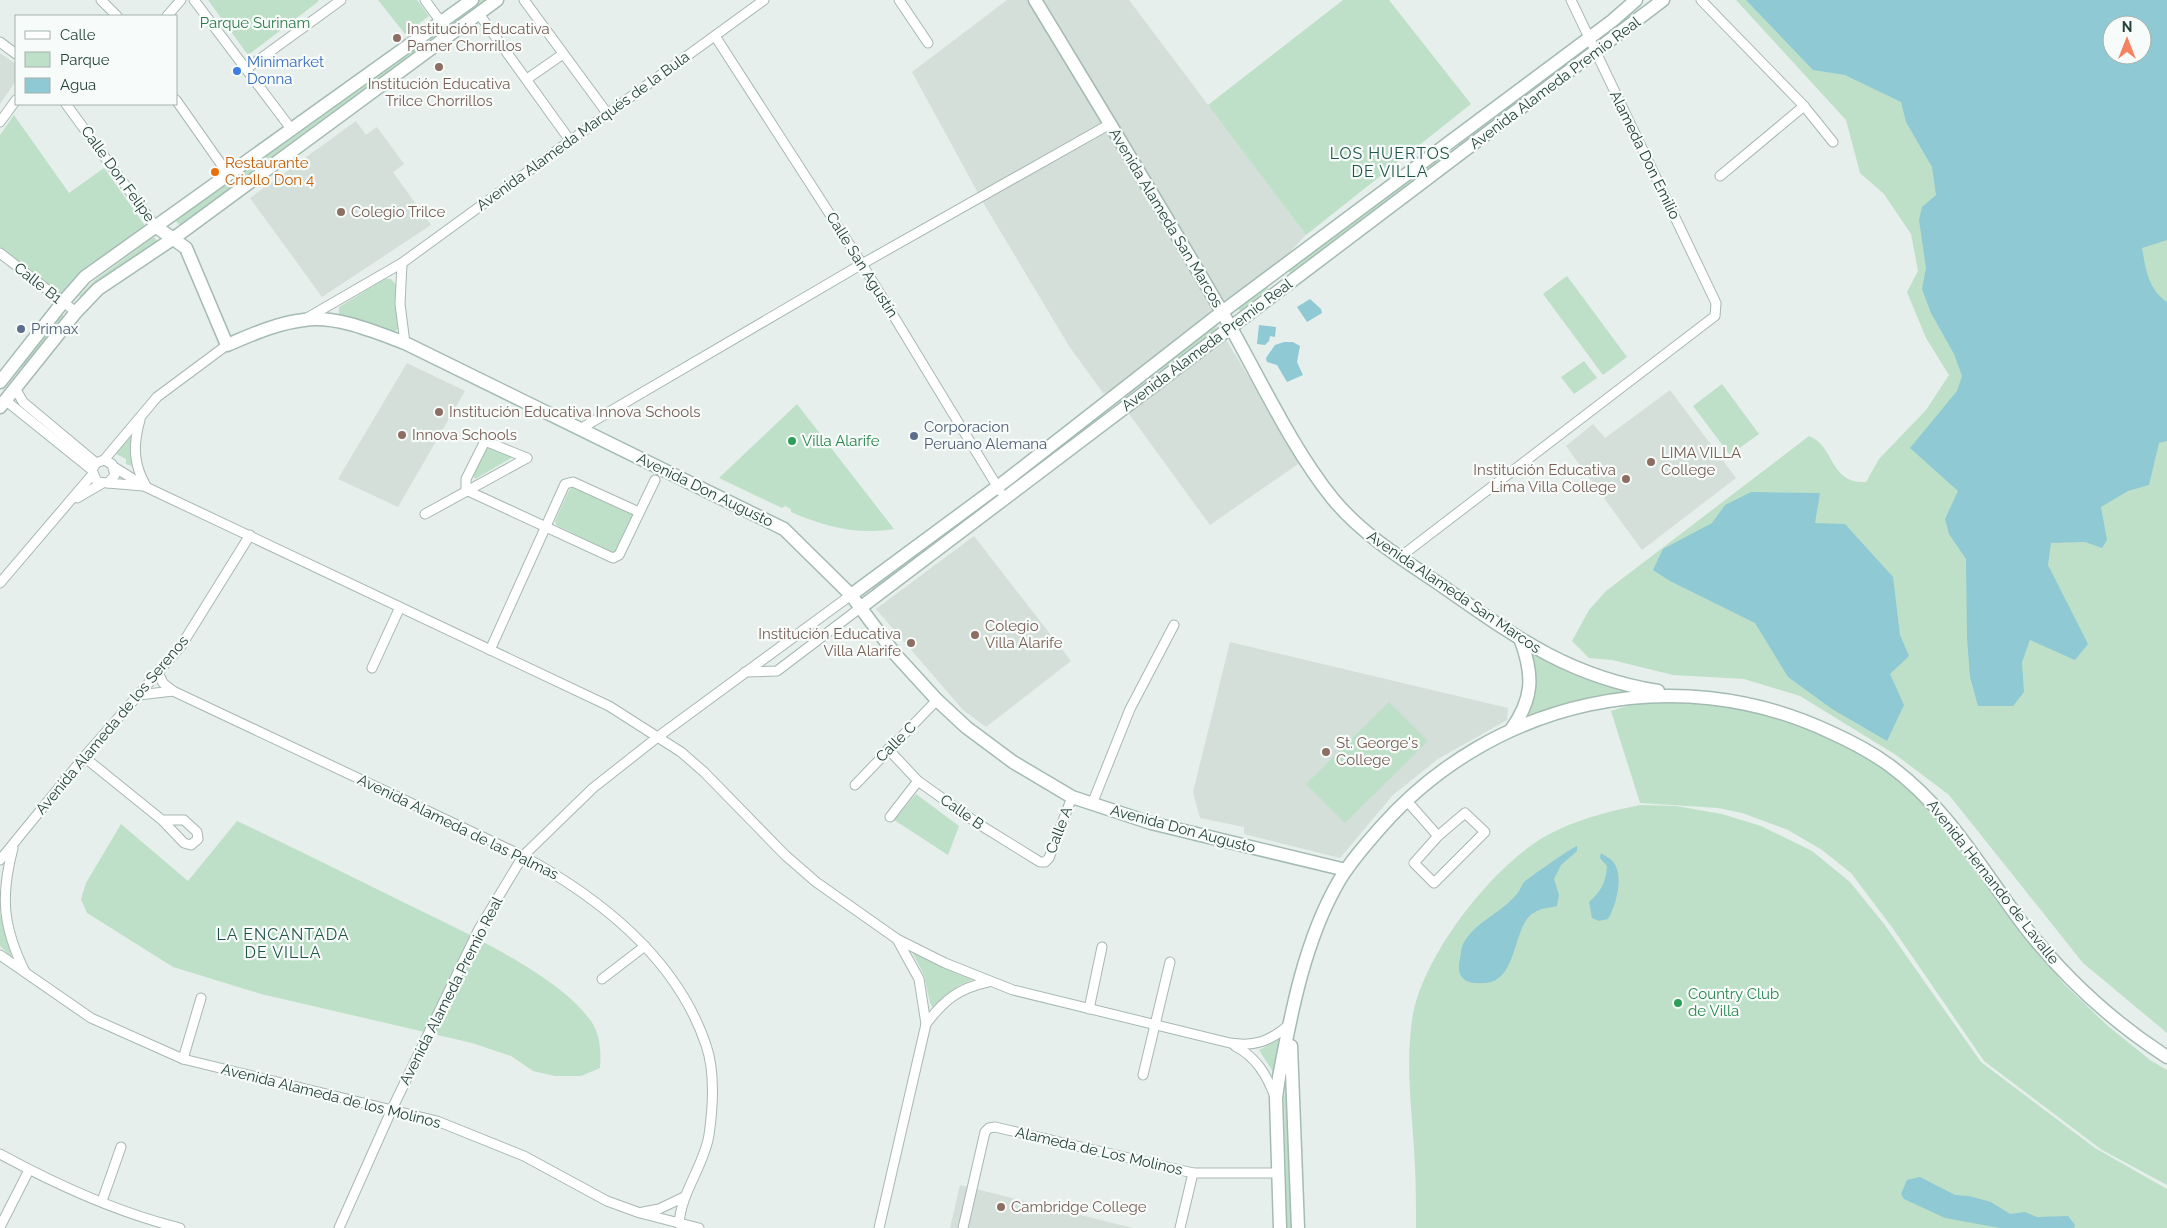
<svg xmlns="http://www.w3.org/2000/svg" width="2167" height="1228" font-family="Raleway,sans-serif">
<rect width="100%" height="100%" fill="#e6efeb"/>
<g fill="#d4dfda">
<path d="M1007,0H1129L1306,235L1287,255L1209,312L1301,462L1210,525L1113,392L1103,393L1069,346L984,204L912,72Z"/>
<path d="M0,53L16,64V81L0,104Z"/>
<path d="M356,121L366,135L377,127L404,164L393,172L431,225L322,297L250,198Z"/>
<path d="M407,363L465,391L398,507L338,479Z"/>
<path d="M1670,390L1736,478L1642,550L1566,446L1593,424L1605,438Z"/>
<path d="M974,536L1071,661L986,727L963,710L876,609Z"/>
<path d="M1230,642L1508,708L1507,720L1438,759L1393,795L1340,858L1244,834V827L1200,818L1193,792Z"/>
<path d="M960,1185L1133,1228H950Z"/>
</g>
<g fill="#bfe0c8" fill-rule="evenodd">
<path d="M208,0H318L319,1L248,55Z"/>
<path d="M378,0H417L429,16L405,34Z"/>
<path d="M477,0H492L181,227L175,220Z"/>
<path d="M1343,0H1389L1471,104L1306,235L1208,105Z"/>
<path d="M1736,0H2167V1033L2083,963L1949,795L1896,755L1800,696L1744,679L1673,675L1612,660L1589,658L1572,641L1589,610L1606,591L1809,436C1835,446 1829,484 1866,482L1879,459L1926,410L1949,375L1926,338L1907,292L1918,271L1911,234L1884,194L1860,173L1846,120ZM2112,25H2142V55H2112Z"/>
<path d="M1582,48L1587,54L1461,149L1456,143Z"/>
<path d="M14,115L69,193L104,168L146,227L62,295L0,247V135Z"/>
<path d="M1435,158L1439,163L1292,276L1288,270Z"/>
<path d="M154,237L158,242L84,301L79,296L94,281Z"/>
<path d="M1567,276L1627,357L1603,375L1543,294Z"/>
<path d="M385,279H391L396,285L399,328L394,332L339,314V307Z"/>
<path d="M1267,287L1272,292L1242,314L1238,308Z"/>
<path d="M62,315L67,319L26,371L21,367Z"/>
<path d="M1214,326L1218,331L1163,373L1159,369Z"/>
<path d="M1584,361L1597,378L1574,394L1561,377Z"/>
<path d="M1722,384L1759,434L1730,455L1693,406Z"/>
<path d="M797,404L894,529C857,535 825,527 791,512V509L785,506L782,508L719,478Z"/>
<path d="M1102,413L1106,418L1019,483L1015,479Z"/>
<path d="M132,433V466L126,464V459L116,454Z"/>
<path d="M488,445L513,457L475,479L473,476Z"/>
<path d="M574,486L631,513L633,518L615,552H612L556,525L555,521L569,490Z"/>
<path d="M926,546L929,551L876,592L872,588Z"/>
<path d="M1532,653L1561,668L1638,691L1573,702L1528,717C1528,712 1532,708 1533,702C1538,687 1536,668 1532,653Z"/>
<path d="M1389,702L1428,741L1345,823L1306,784Z"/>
<path d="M1669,702L1719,705L1782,718L1838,742L1882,764L1946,825L2011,918L2064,984L2108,1026L2150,1060L2167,1070V1185L2102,1150L1984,1061L1894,930L1851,873L1822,850L1788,830L1742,813L1718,808L1640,803L1611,711L1633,704Z"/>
<path d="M916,794L959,826L948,855L894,820Z"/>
<path d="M1640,805L1676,806L1722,814L1761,826L1812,851L1850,882L1884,924L1981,1062L2095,1148L2167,1189V1228H1416C1416,1208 1416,1188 1415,1167C1413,1118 1405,1070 1412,1020C1421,958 1490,869 1544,837C1574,820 1606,812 1640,805Z"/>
<path d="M237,821C294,848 350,876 407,904C460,930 558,974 591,1021C601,1036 601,1052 600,1068L581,1076H555L533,1071L511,1056L472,1043L261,994L173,967L87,913L81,899L86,883L121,824L188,881Z"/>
<path d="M0,912L12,958L0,946Z"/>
<path d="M911,950L974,978V979L958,986L933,1008L930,1003L924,975Z"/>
<path d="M1285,1036L1275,1075L1259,1050Z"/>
<path d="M1288,1077L1293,1228H1287L1284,1098Z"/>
</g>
<g fill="#8ec9d4" fill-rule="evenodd">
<path d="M1746,0H2167V240L2142,248C2146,270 2148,289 2167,302V441L2159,443L2149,485L2128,491L2101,507L2107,540L2102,548L2085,542L2051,543L2048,565L2088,644L2075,660L2030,640L2022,662L2024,692L2013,706H1978L1970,677L1967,638L1966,559L1949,534L1945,519L1958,491L1910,448L1957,391L1962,376L1954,354L1931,313L1922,289L1926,268L1919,220L1922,207L1936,195L1932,167L1906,122L1901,102L1845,75L1813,70ZM2112,25H2142V55H2112Z"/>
<path d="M1310,299L1321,309L1322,313L1307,322L1297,307Z"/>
<path d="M1259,325L1276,327L1275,337L1270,336L1269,341L1265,345L1257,344Z"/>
<path d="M1284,342H1293L1300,346L1297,362L1303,375L1287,382L1277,365L1267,362L1266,358L1275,345Z"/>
<path d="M1751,492L1820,493L1815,523L1845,524L1893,577L1900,635L1909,656L1890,674L1904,705L1887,741L1832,709L1788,677L1755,623L1670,581L1653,570L1663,549L1712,523L1725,505Z"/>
<path d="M1577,846V851L1561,865L1554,879L1559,895L1557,906C1550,908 1541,908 1535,912C1512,923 1519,981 1485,983C1467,985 1455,979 1460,959C1461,954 1461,948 1463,944C1475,922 1501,913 1516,895C1520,891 1521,886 1524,882C1530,877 1571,848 1577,846Z"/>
<path d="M1601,853C1605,856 1612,859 1614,863C1624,877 1616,906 1608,919L1599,921L1592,918L1589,902C1601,891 1606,883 1607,866L1600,858Z"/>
<path d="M1920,1177L1955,1195L1969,1196L1991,1202L2010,1214L2025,1212L2037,1217L2068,1216L2075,1225L2074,1228H2000L1945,1218L1904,1199L1901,1194L1907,1180Z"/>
</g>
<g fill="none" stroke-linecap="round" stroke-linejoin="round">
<g stroke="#a8b8b2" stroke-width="11">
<g id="street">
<path d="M101,0L117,16"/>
<path d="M194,0L292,130"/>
<path d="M425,0L441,22"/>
<path d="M524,0L607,113"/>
<path d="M899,0L928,43"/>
<path d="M1701,0L1804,106L1833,142"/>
<path d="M479,14L569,139"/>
<path d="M167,16L181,0"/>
<path d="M715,36L862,264L1000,491"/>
<path d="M0,42L16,54"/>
<path d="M246,69L341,0"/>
<path d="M527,79L563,54"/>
<path d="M176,100L228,174"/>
<path d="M66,104L155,226"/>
<path d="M0,122L16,100"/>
<path d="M1720,176L1804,106"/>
<path d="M0,253L76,312"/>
<path d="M402,263L400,304L405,343"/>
<path d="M307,318L402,263L764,0"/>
<path d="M15,388L23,402L96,463"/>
<path d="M5,400L92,470L97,482L108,483L115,475L112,464L104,460L96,463L92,470"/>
<path d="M140,420C133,444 133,464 146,486"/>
<path d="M580,429L862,264L1110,124"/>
<path d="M104,460L157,397L227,345"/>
<path d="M114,467L146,487L609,706L681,752L704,772L785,855L816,882L897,939L945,963L1013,990L1230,1043C1255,1047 1270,1041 1289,1025"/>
<path d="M108,483L143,486"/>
<path d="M466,490L613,558L619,555L655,480"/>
<path d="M466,490V479L485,441L527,458"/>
<path d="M77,498L101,484"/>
<path d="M425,514L527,458"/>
<path d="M1400,557L1715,316L1716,303L1571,0"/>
<path d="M0,583L92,475"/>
<path d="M490,650L565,484L573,482L639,512"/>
<path d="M372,668L400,607"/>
<path d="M158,672L163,683L173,691L523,856C600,898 677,959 706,1045C715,1071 713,1107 709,1135C704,1166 681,1192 679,1224"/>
<path d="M745,672L777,671L860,608"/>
<path d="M139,695L173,691"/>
<path d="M888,749L918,781L977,823L1040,862H1045L1049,858L1072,797"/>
<path d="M84,757L162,820L184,843L191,845L198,839L197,832L184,820H162"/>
<path d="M855,785L937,700"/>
<path d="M1407,801L1438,836L1465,813L1485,832L1434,883L1414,863L1438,836"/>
<path d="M1092,804L1130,709L1174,625"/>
<path d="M890,817L918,781"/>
<path d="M13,848C0,897 3,927 25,972"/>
<path d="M0,860L84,757L181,646L250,535"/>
<path d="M0,955L91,1018L183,1059L437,1121L524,1156L607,1201L640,1213L699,1228"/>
<path d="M602,979L645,946"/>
<path d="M1089,1009L1102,947"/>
<path d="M926,1024C944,1000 959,988 988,982"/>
<path d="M1235,1046C1256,1057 1267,1075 1275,1097"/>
<path d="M183,1059L201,998"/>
<path d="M1143,1075L1170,962"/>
<path d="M0,1154C55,1184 119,1213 180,1228"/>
<path d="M102,1201L121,1147"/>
<path d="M643,1212L659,1209L684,1197"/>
<path d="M0,1227L29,1170"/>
<path d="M339,1228L392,1109L479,929L523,856L593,788L659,736L851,595"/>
<path d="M879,1228L926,1024L919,979L897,939"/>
<path d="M963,1228L985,1132L989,1128L995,1127L1193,1173H1279"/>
<path d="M1180,1228L1193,1173"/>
</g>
</g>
<g stroke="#a4bbb3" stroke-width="15">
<g id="secondary">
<path d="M1035,0C1098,104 1161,207 1222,312C1257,372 1290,446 1333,499C1361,533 1399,557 1435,581C1510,633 1565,676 1658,691"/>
<path d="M155,226L186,248L227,345C251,335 277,323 304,320C336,315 375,332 405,343L784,529L851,595L895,654L937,700L966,727L1013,762L1072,797L1151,823L1346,870"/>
<path d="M0,382L63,302L85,277L472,0"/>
<path d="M0,407L76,312L98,289L174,238L497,0"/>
<path d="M851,595L1008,479L1222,312L1612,21L1636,0"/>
<path d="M860,608L1663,0"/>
<path d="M1511,730C1533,699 1534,676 1521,641"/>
<path d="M1291,1046L1298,1228"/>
<path d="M1280,1228L1276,1098L1279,1077C1291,1013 1305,939 1339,881C1350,862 1366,844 1381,827C1493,700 1675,659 1830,732C1850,741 1871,752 1889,765C1951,811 1980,868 2025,927C2065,978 2113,1022 2167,1057"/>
</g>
</g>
<use href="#street" stroke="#fff" stroke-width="9"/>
<use href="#secondary" stroke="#fff" stroke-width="12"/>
</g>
<g fill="#8d6e63" stroke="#f7fbf9" stroke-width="2">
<circle cx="397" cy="38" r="5"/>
<circle cx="439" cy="67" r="5"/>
<circle cx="341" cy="212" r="5"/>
<circle cx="439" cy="412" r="5"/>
<circle cx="402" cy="435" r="5"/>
<circle cx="1651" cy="462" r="5"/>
<circle cx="1626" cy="479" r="5"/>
<circle cx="975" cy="635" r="5"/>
<circle cx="911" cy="643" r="5"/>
<circle cx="1326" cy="752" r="5"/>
<circle cx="1001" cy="1207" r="5"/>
</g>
<circle fill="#3f7fe0" stroke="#f7fbf9" stroke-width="2" cx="237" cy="71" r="5"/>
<circle fill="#e8710a" stroke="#f7fbf9" stroke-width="2" cx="215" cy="172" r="5"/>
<g fill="#5c6f8a" stroke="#f7fbf9" stroke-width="2">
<circle cx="21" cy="329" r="5"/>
<circle cx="914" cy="436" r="5"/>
</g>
<g fill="#2e9e5b" stroke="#f7fbf9" stroke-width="2">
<circle cx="792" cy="441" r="5"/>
<circle cx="1678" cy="1003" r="5"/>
</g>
<g text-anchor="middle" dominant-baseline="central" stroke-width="4.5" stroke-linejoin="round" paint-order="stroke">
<g font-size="15" fill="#2d7a4b" stroke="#f7fbf9">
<text x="255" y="23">Parque Surinam</text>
</g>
<g font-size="15" fill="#785e54" stroke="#f7fbf9" text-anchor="start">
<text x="407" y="29">Institución Educativa<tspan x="407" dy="17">Pamer Chorrillos</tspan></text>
<text x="439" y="84" text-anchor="middle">Institución Educativa<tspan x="439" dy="17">Trilce Chorrillos</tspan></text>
<text x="351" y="212">Colegio Trilce</text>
<text x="449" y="412">Institución Educativa Innova Schools</text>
<text x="412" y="435">Innova Schools</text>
<text x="1661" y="453">LIMA VILLA<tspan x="1661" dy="17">College</tspan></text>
<text x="1616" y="470" text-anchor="end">Institución Educativa<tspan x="1616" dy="17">Lima Villa College</tspan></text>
<text x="985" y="626">Colegio<tspan x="985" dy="17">Villa Alarife</tspan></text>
<text x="901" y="634" text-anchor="end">Institución Educativa<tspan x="901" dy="17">Villa Alarife</tspan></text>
<text x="1336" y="743">St. George's<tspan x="1336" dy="17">College</tspan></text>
<text x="1011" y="1207">Cambridge College</text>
</g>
<g font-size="15" fill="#366cbe" stroke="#f7fbf9" text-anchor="start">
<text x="247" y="62">Minimarket<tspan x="247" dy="17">Donna</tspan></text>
</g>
<g font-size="15" fill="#24423a" stroke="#f7fbf9">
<text transform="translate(1555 83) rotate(-37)">Avenida Alameda Premio Real</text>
<text transform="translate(583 131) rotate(-36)">Avenida Alameda Marqués de la Bula</text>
<text transform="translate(1645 155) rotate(64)">Alameda Don Emilio</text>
<text transform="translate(118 174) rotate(54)">Calle Don Felipe</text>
<text transform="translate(1166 218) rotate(59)">Avenida Alameda San Marcos</text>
<text transform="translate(862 265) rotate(58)">Calle San Agustín</text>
<text transform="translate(38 283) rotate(38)">Calle B1</text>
<text transform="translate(1207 345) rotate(-37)">Avenida Alameda Premio Real</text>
<text transform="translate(705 490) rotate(26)">Avenida Don Augusto</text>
<text transform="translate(1454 592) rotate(34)">Avenida Alameda San Marcos</text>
<text transform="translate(112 725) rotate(-50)">Avenida Alameda de los Serenos</text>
<text transform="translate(896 742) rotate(-45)">Calle C</text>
<text transform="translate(962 812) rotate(35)">Calle B</text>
<text transform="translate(458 827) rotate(26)">Avenida Alameda de las Palmas</text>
<text transform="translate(1183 829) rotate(15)">Avenida Don Augusto</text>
<text transform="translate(1059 830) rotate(-69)">Calle A</text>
<text transform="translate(1993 882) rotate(52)">Avenida Hernando de Lavalle</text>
<text transform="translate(451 991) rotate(-63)">Avenida Alameda Premio Real</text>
<text transform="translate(331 1096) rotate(14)">Avenida Alameda de los Molinos</text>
<text transform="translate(1099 1151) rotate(13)">Alameda de Los Molinos</text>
</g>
<g font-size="15" fill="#c56008" stroke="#f7fbf9" text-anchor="start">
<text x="225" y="163">Restaurante<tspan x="225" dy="17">Criollo Don 4</tspan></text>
</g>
<g font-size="15" fill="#4e5e75" stroke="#f7fbf9" text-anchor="start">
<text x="31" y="329">Primax</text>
<text x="924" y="427">Corporacion<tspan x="924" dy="17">Peruano Alemana</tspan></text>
</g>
<g font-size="15" fill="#27864d" stroke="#f7fbf9" text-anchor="start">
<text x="802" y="441">Villa Alarife</text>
<text x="1688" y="994">Country Club<tspan x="1688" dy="17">de Villa</tspan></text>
</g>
<g font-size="16" letter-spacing="1" fill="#1f5548" stroke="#f7fbf9">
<text x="1390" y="153">LOS HUERTOS<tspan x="1390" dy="18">DE VILLA</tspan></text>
<text x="283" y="934">LA ENCANTADA<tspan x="283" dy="18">DE VILLA</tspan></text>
</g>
</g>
<rect x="15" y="15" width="162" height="90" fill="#f7fbf9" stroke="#a3b1ad"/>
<rect x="25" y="31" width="25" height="8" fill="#ffffff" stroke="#a3b1ad"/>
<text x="60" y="40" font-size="15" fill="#24423a">Calle</text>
<rect x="25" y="52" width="25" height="15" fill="#bfe0c8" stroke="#a3b1ad"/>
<text x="60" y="65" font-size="15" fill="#24423a">Parque</text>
<rect x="25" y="78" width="25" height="15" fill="#8ec9d4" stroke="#a3b1ad"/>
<text x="60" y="90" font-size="15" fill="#24423a">Agua</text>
<g transform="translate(2127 40)"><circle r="24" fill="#f7fbf9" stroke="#a3b1ad"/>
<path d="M0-4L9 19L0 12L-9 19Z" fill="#f4845f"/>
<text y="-8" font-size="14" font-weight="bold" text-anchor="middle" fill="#24423a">N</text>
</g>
</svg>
